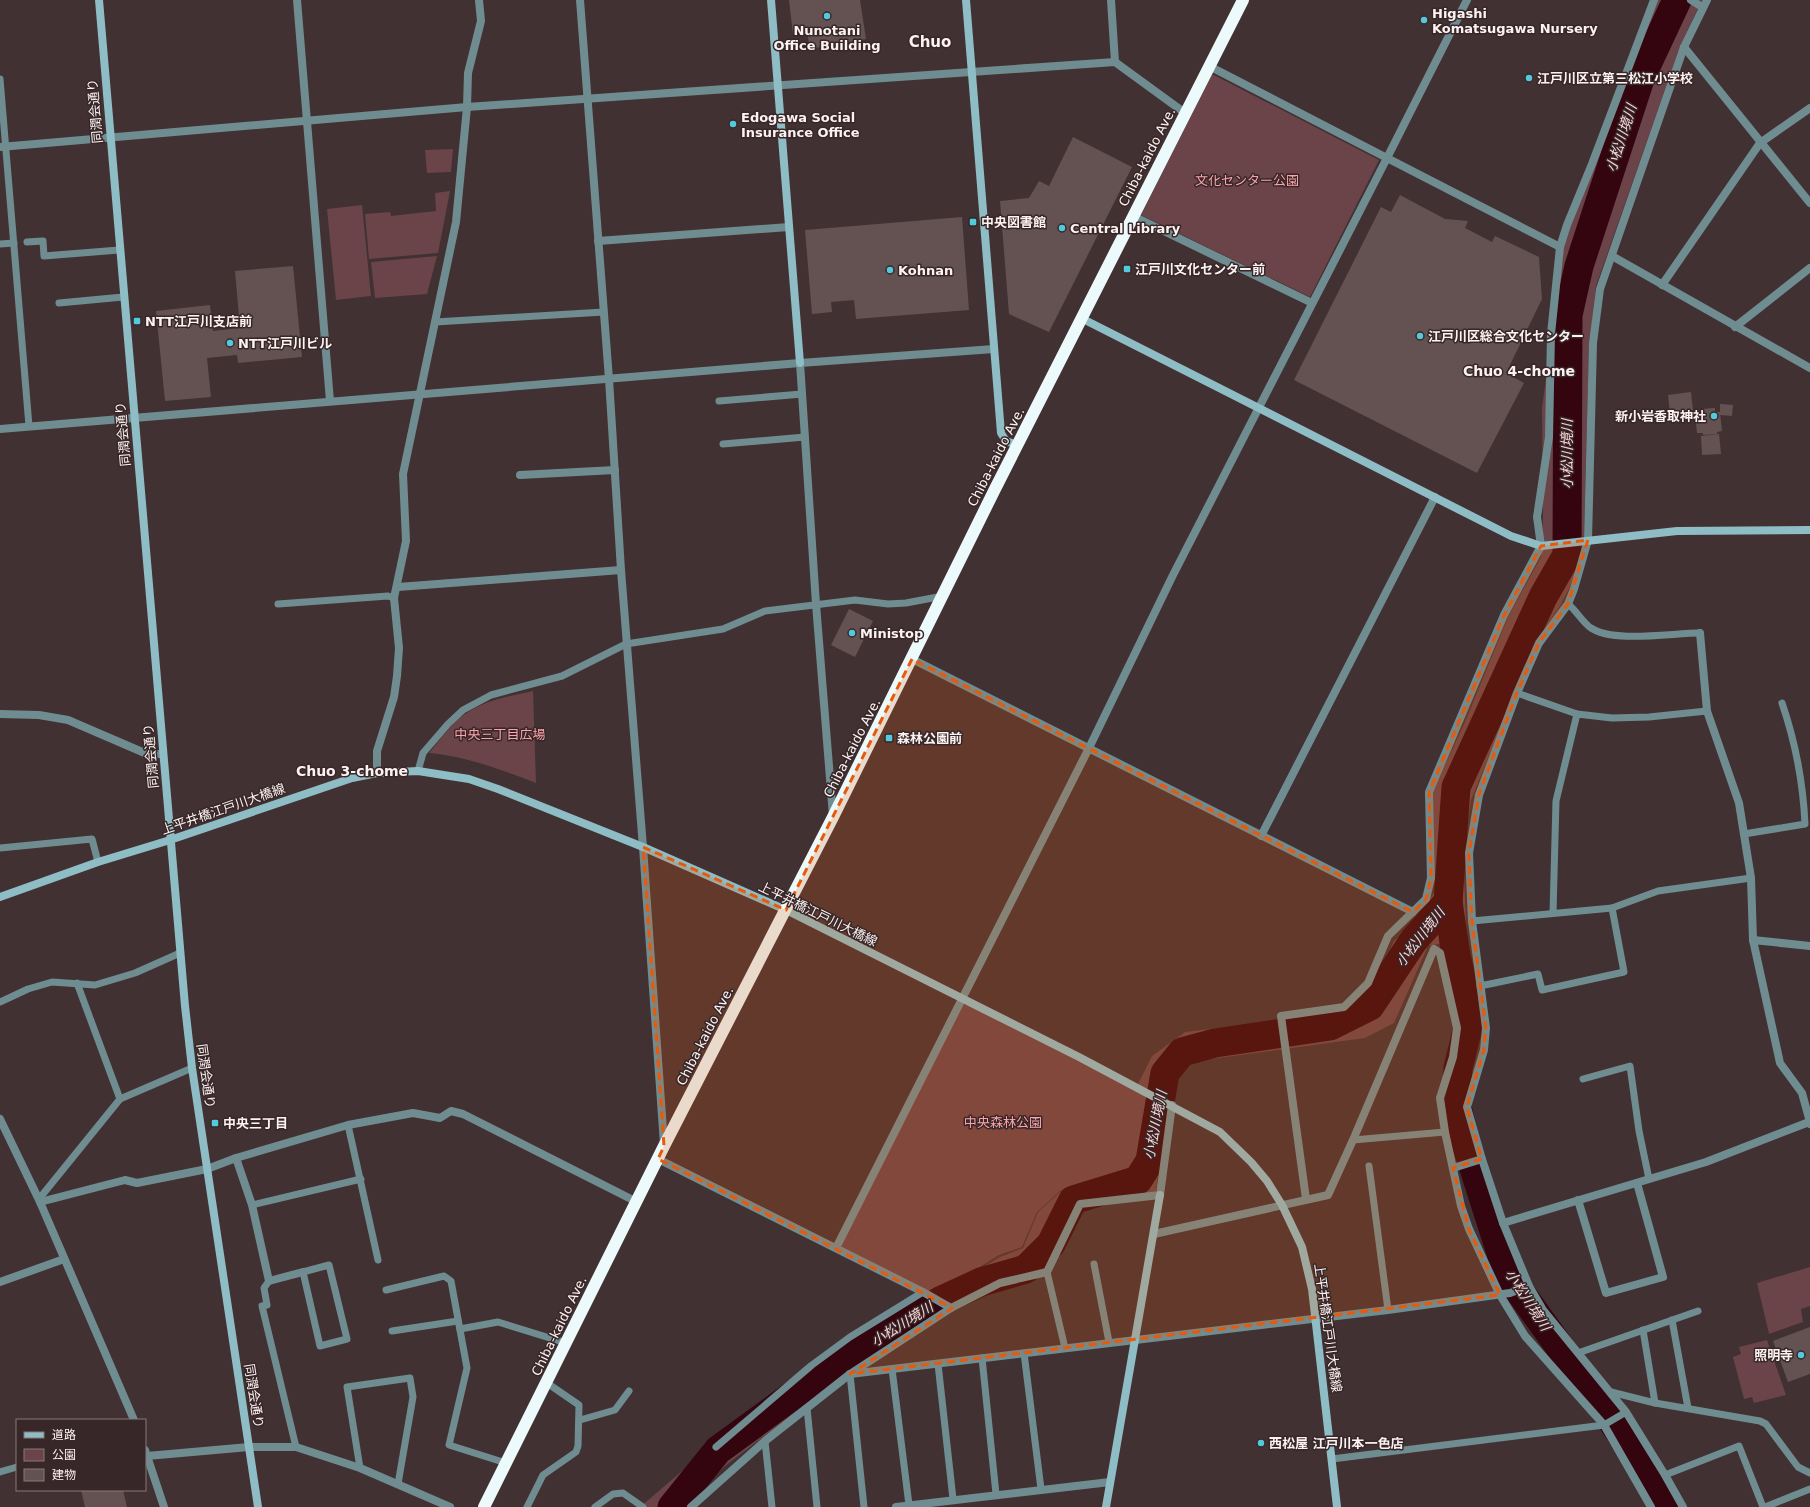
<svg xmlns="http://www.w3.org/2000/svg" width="1810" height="1507" font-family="'DejaVu Sans','Noto Sans JP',sans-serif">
<rect width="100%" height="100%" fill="#413132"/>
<g fill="#6a4448">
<path d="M1658,0H1702L1681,44L1596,286L1589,348L1584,535L1572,583L1560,606L1536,641L1471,800L1463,854L1467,945L1481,1029L1461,1016L1443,943L1428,946L1394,1023L1365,1038L1181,1063L1168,1095L1156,1192L1079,1202L1046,1271L1001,1281L952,1306L936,1295L1000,1257L1023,1248L1038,1212L1060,1192L1128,1169L1129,1167L1127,1169L1060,1191L1037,1212L1022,1247L999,1255L934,1295L842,1248L841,1243L963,1005L967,1004L1136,1088L1152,1056L1185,1032L1338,1014L1351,1008L1373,984L1394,941L1415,924L1436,889L1432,793L1465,722L1508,617L1541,557L1543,518L1542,408L1563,250L1569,228Z"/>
<path d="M1212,74L1379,160L1310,297L1141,215Z"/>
<path d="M453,149L451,172L427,173L425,150Z"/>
<path d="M450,191L438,253L369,259L365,214L390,212L391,216L436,211L435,193Z"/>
<path d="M362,205L371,296L336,300L327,209Z"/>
<path d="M437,256L427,294L375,298L371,262Z"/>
<path d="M533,691L536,783C499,769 469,757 429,753C440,740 451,724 465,714C485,700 510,696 533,691Z"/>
<path d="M1810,1267V1306L1801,1309L1803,1322L1769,1334L1757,1283Z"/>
<path d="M922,1295L945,1309L846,1374L725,1466L683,1507H640L806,1365Z"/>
<path d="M1767,1340L1786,1395L1754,1403L1752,1397L1744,1399L1733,1357L1741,1354L1739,1347Z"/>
</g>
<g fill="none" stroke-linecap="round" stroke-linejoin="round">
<g stroke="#35050f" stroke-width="29">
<path d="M672,1507L718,1450L814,1380L940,1301L981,1282L1026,1269L1051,1244L1073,1200L1138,1180L1150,1161L1165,1073L1182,1052L1215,1043L1330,1026L1370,1006L1414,940L1448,902"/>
<path d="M1666,1507L1655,1485L1600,1403L1508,1275L1465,1140L1456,1103L1458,1068L1471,1015L1456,956L1448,902L1456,787L1543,597L1567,555L1568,315L1579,266L1640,79L1677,0"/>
</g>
</g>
<g fill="#645253">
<path d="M789,0H860L866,39L810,49L807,32L793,34Z"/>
<path d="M1073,137L1132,167L1049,332L1009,314L1000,201L1029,198L1039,181L1049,186Z"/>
<path d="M1400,195L1445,219L1468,221L1465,228L1492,242L1495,236L1539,257L1542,299L1506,373L1524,383L1477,473L1294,380L1381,207L1391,212Z"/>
<path d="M962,217L969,310L856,319L854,300L831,302L832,312L812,314L805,230Z"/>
<path d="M293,266L302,357L238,363L237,355L207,358L211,397L165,401L156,311L210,305L213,331L240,328L235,271Z"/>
<path d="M1691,392L1693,410L1670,413L1668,395Z"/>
<path d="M1720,404L1733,405L1732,416L1720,415Z"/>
<path d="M1715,408V412H1720L1722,431L1717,432V434L1703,435V433H1697L1695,414H1701V409Z"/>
<path d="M1719,434L1721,454L1702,455L1701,436Z"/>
<path d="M849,609L873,621L855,657L831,645Z"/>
<path d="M1810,1327V1374L1788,1382L1773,1341Z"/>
<path d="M81,1490H123L127,1507H85Z"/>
</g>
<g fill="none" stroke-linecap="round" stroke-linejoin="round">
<g stroke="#6f8d91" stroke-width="7">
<path d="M0,79L29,426"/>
<path d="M27,242L43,241L44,256L119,250"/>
<path d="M0,244L14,243"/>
<path d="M59,303L123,297"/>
<path d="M435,322L604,312"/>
<path d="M719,401L802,394"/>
<path d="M723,444L805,437"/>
<path d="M278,604L388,596L394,598"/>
<path d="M1568,604C1576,610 1583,623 1591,628C1613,643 1672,633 1700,633"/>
<path d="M1517,693L1577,714"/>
<path d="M418,771L423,753L448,724L463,710L491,695L562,676L626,644L723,629L765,611L855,600L888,604L906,603L943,596"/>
<path d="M1744,834L1805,824C1803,781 1796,744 1782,703"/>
<path d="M0,848L92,839L98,862"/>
<path d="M1553,913L1556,801L1577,714L1612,718L1649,717L1707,711"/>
<path d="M1472,921L1612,908L1658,891L1751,878"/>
<path d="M77,983L120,1099"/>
<path d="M1480,986L1538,974L1542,990L1624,972L1612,908"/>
<path d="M0,1002L28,989L52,982L95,985L135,973L180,953"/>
<path d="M1583,1079L1630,1066L1639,1131L1649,1179"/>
<path d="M348,1125L378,1260"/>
<path d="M1353,1140L1445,1132"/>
<path d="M1369,1166L1388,1310"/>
<path d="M39,1199L120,1099L192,1068"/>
<path d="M252,1205L361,1179"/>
<path d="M1094,1264L1109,1342"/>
<path d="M329,1265L347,1339L320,1346L303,1272Z"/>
<path d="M1047,1272L1065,1348"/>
<path d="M269,1281L264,1288L267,1305L262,1306L296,1447"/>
<path d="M386,1290L444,1276L451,1281L467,1368L449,1445L506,1463"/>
<path d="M1672,1320L1688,1408"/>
<path d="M460,1329L498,1322L566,1343"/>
<path d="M1643,1330L1655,1403"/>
<path d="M392,1331L458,1321"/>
<path d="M1024,1353L1041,1489"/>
<path d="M1578,1353L1698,1311"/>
<path d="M982,1358L996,1494"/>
<path d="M938,1364L953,1499"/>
<path d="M892,1369L909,1505"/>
<path d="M850,1374L864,1507"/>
<path d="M1611,1392L1655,1403L1760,1421L1766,1424L1798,1467L1810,1473"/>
<path d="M807,1408L817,1507"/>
<path d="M580,1420L615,1410L629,1391"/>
<path d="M765,1441L772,1507"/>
<path d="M716,1447L812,1365L850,1337L923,1292"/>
<path d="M1332,1459L1604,1425L1626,1412"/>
<path d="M360,1468L347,1387L410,1378L413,1397L398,1484"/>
<path d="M0,1472L17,1467"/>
<path d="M1665,1475L1739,1446L1763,1507"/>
<path d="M527,1507L543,1475L576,1452L578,1446L579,1405L547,1383"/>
<path d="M595,1507L613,1494L623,1493L643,1507"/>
<path d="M1765,1507L1810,1489"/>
</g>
<g stroke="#6f8d91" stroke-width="8">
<path d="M297,0L330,401"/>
<path d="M580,0L609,379L621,570L643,847L664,1144"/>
<path d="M1111,0L1115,62"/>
<path d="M1691,0L1702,7"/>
<path d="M1684,47L1810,203"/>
<path d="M1209,66L1387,158L1467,0"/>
<path d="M0,147L467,107L1115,62L1185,113"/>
<path d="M1133,216L1312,303"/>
<path d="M598,241L789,227"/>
<path d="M1612,256L1810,368"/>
<path d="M1662,285L1760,143L1810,108"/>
<path d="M1735,327L1810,268"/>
<path d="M800,363L816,604L833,816"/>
<path d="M0,429L800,363L994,349"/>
<path d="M520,475L615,470"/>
<path d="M398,587L621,570"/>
<path d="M1700,633L1707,711L1739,803L1751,878L1753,940L1780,1063L1802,1093L1810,1122"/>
<path d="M912,659L1413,912"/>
<path d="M0,714L39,715L68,720L147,754H163"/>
<path d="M377,773V751L394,697L397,676L399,648L394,598L406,541L403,474L456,222L467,107L468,73L481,21L479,0"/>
<path d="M1261,836L1435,497"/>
<path d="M1753,940L1810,946"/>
<path d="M0,1119L40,1202L134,1420"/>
<path d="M236,1158L252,1205L269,1281L303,1272"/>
<path d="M658,1159L923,1292L951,1308L1000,1283L1047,1272L1080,1204L1160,1195L1172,1105"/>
<path d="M1453,1168L1482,1159"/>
<path d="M1306,1199L1281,1016L1344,1007L1368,983L1388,936L1426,899L1431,878L1429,792L1504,615L1541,546L1537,517L1549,437L1551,334L1560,247L1567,225L1592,164L1654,0"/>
<path d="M1578,1200L1606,1293L1663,1277L1637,1183"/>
<path d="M40,1202L125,1180L137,1183L207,1169L236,1158L348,1125L413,1113L440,1118L451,1111L463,1114L637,1202"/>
<path d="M1503,1223L1706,1162L1809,1122L1810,1124"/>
<path d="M1154,1234L1328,1195L1353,1140L1434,949L1440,953L1457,1028L1453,1057L1440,1098L1445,1132L1461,1206L1469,1229L1500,1295L1525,1336L1604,1425L1651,1507"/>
<path d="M836,1248L1089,748L1173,575L1387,158L1560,247"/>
<path d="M0,1282L64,1259"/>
<path d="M850,1374L1388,1310L1510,1293L1529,1286"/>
<path d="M145,1450L164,1507"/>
<path d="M147,1456L249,1447H296L360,1468L450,1507"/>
<path d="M691,1507L765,1441L850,1374L951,1308"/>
<path d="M896,1507L1110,1482"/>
<path d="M1683,1507L1665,1475L1626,1412L1543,1310L1529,1286L1503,1223L1482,1159L1467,1107L1484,1050L1486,1028L1472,921L1469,853L1479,795L1517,693L1539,643L1568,604L1574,589L1588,540L1593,343L1600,289L1684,47L1707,0"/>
</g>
<g stroke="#8ebdc5" stroke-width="8">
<path d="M99,0L185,1006L192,1068L258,1507"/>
<path d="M771,0L800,363"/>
<path d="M966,0L1001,433L1006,441L1017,445"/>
<path d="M1081,318L1511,536L1541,546L1677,531L1810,530"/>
<path d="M0,897L98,862L170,840L352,778L377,773L418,771L469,779L498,789L643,847L786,910L1079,1057L1220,1132L1251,1162L1267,1181L1282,1205L1302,1247L1312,1289L1337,1507"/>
<path d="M1106,1507L1160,1195"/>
</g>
<path stroke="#ecfafc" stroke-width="12" d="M484,1507L664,1146L833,817L995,489L1243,0"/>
</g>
<path fill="#e8590c" fill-opacity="0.2" stroke="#e8590c" stroke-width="3" stroke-dasharray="8 5" stroke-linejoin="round" d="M1588,540L1568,604L1539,643L1517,693L1479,795L1469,853L1472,921L1486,1028L1484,1050L1467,1107L1482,1159L1453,1168L1469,1229L1500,1295L850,1374L952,1308L658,1159L664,1146L643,847L786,910L912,659L1413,912L1426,899L1431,878L1429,792L1504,615L1541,546Z"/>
<g fill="#53cadc" stroke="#372728" stroke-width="1.5">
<circle cx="827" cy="16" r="4"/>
<circle cx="1424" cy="20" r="4"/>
<circle cx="1529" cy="78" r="4"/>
<circle cx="733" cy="124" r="4"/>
<rect x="969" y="218" width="8" height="8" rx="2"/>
<circle cx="1062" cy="228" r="4"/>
<rect x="1123" y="265" width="8" height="8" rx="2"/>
<circle cx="890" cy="270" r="4"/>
<rect x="133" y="317" width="8" height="8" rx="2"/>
<circle cx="1420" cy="336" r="4"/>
<circle cx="230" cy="343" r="4"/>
<circle cx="1714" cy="416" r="4"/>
<circle cx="852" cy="633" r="4"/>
<rect x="885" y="734" width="8" height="8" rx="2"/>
<rect x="211" y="1119" width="8" height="8" rx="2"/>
<circle cx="1801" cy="1355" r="4"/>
<circle cx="1261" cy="1443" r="4"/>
</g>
<g text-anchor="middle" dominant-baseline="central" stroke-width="3" stroke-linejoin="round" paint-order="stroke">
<g font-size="13" font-weight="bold" fill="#fdf2f2" stroke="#372728" text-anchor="start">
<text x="1432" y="13">Higashi<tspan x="1432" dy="15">Komatsugawa Nursery</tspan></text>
<text x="827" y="30" text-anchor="middle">Nunotani<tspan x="827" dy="15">Office Building</tspan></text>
<text x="1537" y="78">江戸川区立第三松江小学校</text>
<text x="741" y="117">Edogawa Social<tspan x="741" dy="15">Insurance Office</tspan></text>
<text x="981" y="222">中央図書館</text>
<text x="1070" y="228">Central Library</text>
<text x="1135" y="269">江戸川文化センター前</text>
<text x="898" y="270">Kohnan</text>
<text x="145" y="321">NTT江戸川支店前</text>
<text x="1428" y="336">江戸川区総合文化センター</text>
<text x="238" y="343">NTT江戸川ビル</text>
<text x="1706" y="416" text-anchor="end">新小岩香取神社</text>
<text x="860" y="633">Ministop</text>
<text x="897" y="738">森林公園前</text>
<text x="223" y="1123">中央三丁目</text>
<text x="1793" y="1355" text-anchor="end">照明寺</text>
<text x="1269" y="1443">西松屋 江戸川本一色店</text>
</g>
<g font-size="13" fill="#fdf2f2" stroke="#372728">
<text transform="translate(95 111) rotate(-95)">同潤会通り</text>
<text transform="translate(1147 157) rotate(-63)">Chiba-kaido Ave.</text>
<text transform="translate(123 434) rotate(-95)">同潤会通り</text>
<text transform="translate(996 457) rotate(-63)">Chiba-kaido Ave.</text>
<text transform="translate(852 748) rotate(-63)">Chiba-kaido Ave.</text>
<text transform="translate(151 756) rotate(-95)">同潤会通り</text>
<text transform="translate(223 809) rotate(-19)">上平井橋江戸川大橋線</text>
<text transform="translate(818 914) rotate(26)">上平井橋江戸川大橋線</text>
<text transform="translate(705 1036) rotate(-63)">Chiba-kaido Ave.</text>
<text transform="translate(206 1076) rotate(82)">同潤会通り</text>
<text transform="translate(559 1326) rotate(-64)">Chiba-kaido Ave.</text>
<text transform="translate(1328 1328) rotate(82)">上平井橋江戸川大橋線</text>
<text transform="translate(254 1396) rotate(81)">同潤会通り</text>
</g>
<g font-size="13" fill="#fca4ab" stroke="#372728">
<text x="1247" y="180">文化センター公園</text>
<text x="500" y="734">中央三丁目広場</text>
<text x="1003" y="1122">中央森林公園</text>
</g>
<g font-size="14" font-style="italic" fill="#fcd6d8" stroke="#372728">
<text transform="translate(1621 138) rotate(-72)">小松川境川</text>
<text transform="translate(1567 454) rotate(-90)">小松川境川</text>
<text transform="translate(1420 937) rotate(-52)">小松川境川</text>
<text transform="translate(1155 1125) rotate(-79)">小松川境川</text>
<text transform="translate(1528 1300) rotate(57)">小松川境川</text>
<text transform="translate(902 1324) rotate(-32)">小松川境川</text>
</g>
<g font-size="14" font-weight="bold" fill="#fdf2f2" stroke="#372728">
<text x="1519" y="371">Chuo 4-chome</text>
<text x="352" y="771">Chuo 3-chome</text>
</g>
<g font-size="15" font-weight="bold" fill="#fdf2f2" stroke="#372728">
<text x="930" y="42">Chuo</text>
</g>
</g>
<rect x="16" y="1419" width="130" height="72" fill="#372728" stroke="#867879"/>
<rect x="24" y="1432" width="20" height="6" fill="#8ebdc5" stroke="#867879"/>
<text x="52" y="1439" font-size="12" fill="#fdf2f2">道路</text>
<rect x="24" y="1449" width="20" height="12" fill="#6a4448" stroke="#867879"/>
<text x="52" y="1459" font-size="12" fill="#fdf2f2">公園</text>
<rect x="24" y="1469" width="20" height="12" fill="#645253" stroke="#867879"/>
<text x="52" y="1479" font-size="12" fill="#fdf2f2">建物</text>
</svg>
